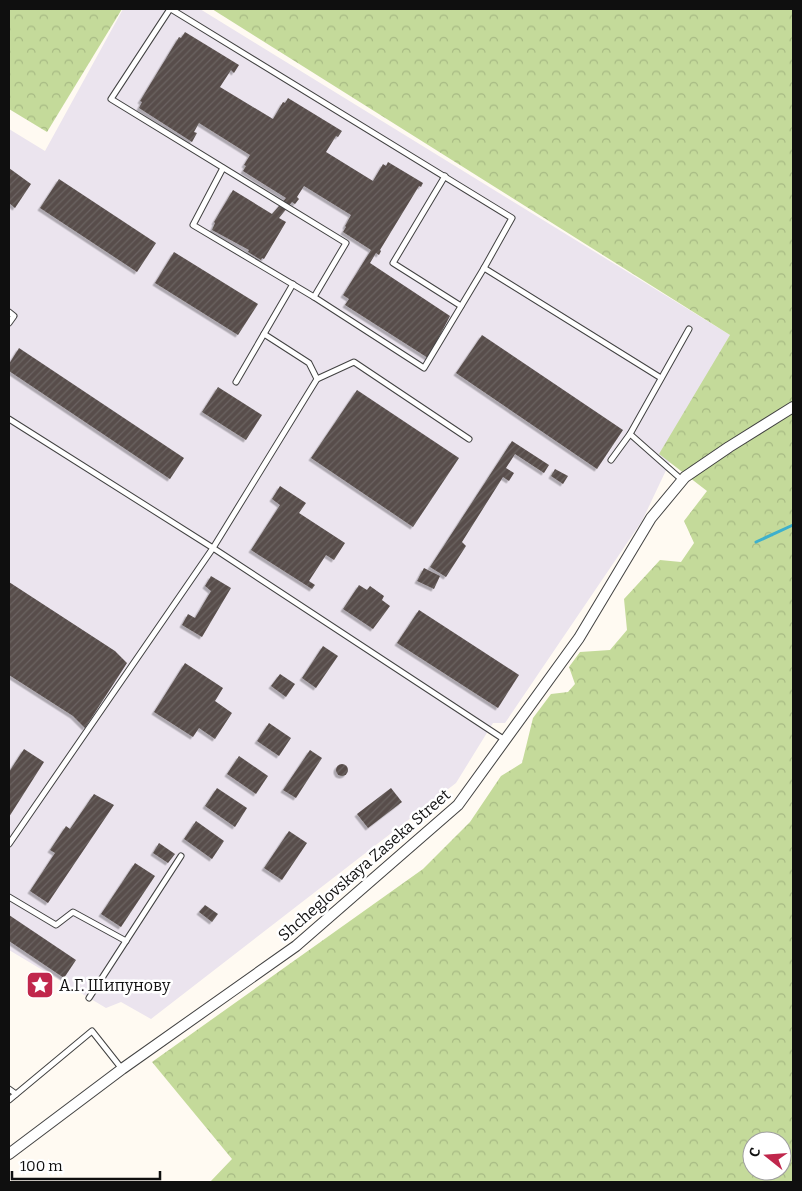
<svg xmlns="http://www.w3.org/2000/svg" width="802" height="1191" font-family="Bitter,serif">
<defs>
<pattern id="forest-crowns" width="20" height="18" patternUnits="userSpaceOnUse" patternTransform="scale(1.25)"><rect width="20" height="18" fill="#c4da9a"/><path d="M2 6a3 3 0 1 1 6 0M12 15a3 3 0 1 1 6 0" fill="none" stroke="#a7ba84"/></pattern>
<pattern id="building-hatch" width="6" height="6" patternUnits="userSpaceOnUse" patternTransform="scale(1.25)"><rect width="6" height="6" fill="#584e4b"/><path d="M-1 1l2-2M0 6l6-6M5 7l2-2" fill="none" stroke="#6b6361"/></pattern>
<filter id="shadow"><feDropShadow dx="-2.5" dy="2.5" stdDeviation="0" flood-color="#0004"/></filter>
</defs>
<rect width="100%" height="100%" fill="#fffaf2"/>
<path fill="#ebe4ee" d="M123,9H200L730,335L642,521L505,723H493L456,783L151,1019L121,1002L106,1008L9,950V129L45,151Z"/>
<g fill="url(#forest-crowns)" fill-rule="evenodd">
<path d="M9,9H122L47,132L9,109Z"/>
<path d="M212,9H793V1182H210L232,1159L152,1062L423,869L470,822L501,776L522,763L533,718L551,694L568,692L575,684L569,667L580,652L610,650L627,630L624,599L660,560L681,562L694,543L684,521L707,491L659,454L730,335ZM752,1141H782V1171H752Z"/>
</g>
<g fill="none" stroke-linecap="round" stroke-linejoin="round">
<path stroke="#3db0cd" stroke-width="3" d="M756,542L793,525"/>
</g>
<g fill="url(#building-hatch)" filter="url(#shadow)">
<path d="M185,32L239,65L234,73L231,70L220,87L273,119L283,102L285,103L288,98L342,131L338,137L336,136L326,152L373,181L383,164L386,166L388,162L423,183L421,187L419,186L380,250L381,251L379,255L376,253L370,263L450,316L428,358L345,305L349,299L343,295L371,250L343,232L346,227L345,226L351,215L304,186L297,197L299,199L295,204L292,202L279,218L286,222L264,259L262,258L261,260L248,252L249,250L212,230L215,223L214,222L233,190L272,214L286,198L243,171L246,166L244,165L250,155L199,123L194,132L197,133L192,142L139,108L142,102L140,101L179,37L181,38Z"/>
<path d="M9,168L31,184L15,208L9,203Z"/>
<path d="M59,179L156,243L137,272L40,208Z"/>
<path d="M174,252L258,304L238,335L155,283Z"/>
<path d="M482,335L623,430L597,469L456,373Z"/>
<path d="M19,348L184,458L170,479L9,371V364Z"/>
<path d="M218,387L262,415L246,440L202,412Z"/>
<path d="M357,390L459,458L413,527L311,458Z"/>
<path d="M512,441L549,465L544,473L515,454L506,468L514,473L509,481L503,477L462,542L466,546L446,577L430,567Z"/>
<path d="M555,469L568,476L563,484L551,476Z"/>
<path d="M280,486L306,503L299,513L345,543L334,560L326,555L309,581L315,585L312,589L251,550L280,505L272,499Z"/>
<path d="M424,568L440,576L434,589L417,581Z"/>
<path d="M211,576L231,588L202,637L182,625L188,614L195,618L211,591L205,586Z"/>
<path d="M9,582L115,651L127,663L85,728L73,716L9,675Z"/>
<path d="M359,585L367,590L370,586L384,596L382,600L390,606L373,629L343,609Z"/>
<path d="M419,610L519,675L498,708L397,643Z"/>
<path d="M323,646L338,656L316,688L302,678Z"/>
<path d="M185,663L223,688L215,701L232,713L215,739L199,728L193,737L154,712Z"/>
<path d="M280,674L295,684L286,697L271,686Z"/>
<path d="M269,723L291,738L279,756L257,741Z"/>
<path d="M24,749L44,762L9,817V772Z"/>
<path d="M310,750L322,758L296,798L283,790Z"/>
<path d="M239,756L268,776L256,794L227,774Z"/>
<circle cx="342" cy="770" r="6"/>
<path d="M217,788L247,808L235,827L205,806Z"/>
<path d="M391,788L402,802L368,828L357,814Z"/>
<path d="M94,794L114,805L48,903L30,891L55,853L50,850L66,826L70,829Z"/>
<path d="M196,821L224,841L212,859L184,839Z"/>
<path d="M289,831L307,843L282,880L264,868Z"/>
<path d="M159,843L175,854L168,863L153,853Z"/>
<path d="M135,863L155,876L121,927L101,914Z"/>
<path d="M205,905L218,914L212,922L199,912Z"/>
<path d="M9,915L76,960L64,978L9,941Z"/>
</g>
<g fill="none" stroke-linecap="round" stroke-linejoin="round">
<g stroke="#424242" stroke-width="7">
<g id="lane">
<path d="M170,9L111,99L346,243L314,297"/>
<path d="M171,9L512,218L484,268L661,378"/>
<path d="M223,168L193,225L314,297L424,368L484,268"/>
<path d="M445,176L393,263L461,306"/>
<path d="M9,312L14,316L9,323"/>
<path d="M264,334L309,363L317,379"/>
<path d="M236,382L293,284"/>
<path d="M9,419L213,548L505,740"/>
<path d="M630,434L682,480"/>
<path d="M611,460L630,434L689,329"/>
<path d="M9,844L213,548L317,379L354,362L469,439"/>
<path d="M9,897L56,925L73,912L126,941"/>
<path d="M89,998L181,856"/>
<path d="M9,1089L16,1094"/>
<path d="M9,1100L92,1031L122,1069"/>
</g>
</g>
<g stroke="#424242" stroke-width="12">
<path id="street" d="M9,1154L122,1069L296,946L458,805L579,638L651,518L685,477L729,447L793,407"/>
</g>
<use href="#lane" stroke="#fff" stroke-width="5"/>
<use href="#street" stroke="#fff" stroke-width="10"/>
</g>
<defs>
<g id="sight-square" transform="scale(1.4375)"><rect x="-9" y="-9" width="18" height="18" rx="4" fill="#c0274c" stroke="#fff"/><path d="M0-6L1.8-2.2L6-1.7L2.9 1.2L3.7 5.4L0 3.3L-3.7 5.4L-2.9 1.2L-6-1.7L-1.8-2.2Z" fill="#fff"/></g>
</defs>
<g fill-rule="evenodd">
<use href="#sight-square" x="40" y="985"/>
</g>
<g text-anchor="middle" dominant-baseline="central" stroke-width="5" stroke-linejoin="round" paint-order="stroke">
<g font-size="16" fill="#0f0f0f" stroke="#fff">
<text transform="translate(364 865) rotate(-41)">Shcheglovskaya Zaseka Street</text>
</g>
<g font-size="16" fill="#0f0f0f" stroke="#fff" text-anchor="start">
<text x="59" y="985">А.Г. Шипунову</text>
</g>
</g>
<rect width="802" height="1191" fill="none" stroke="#0f0f0f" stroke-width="20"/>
<g transform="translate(767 1156) rotate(287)"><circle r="24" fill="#ffffff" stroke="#9f9f9f"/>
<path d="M0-4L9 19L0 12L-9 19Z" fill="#c0274c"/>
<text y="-8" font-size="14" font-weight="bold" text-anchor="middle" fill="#0f0f0f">С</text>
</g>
<path d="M12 1171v8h148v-8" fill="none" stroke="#0f0f0f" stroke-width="2.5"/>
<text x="20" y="1171" font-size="15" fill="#0f0f0f" stroke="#ffffff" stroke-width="4" paint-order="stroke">100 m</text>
</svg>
